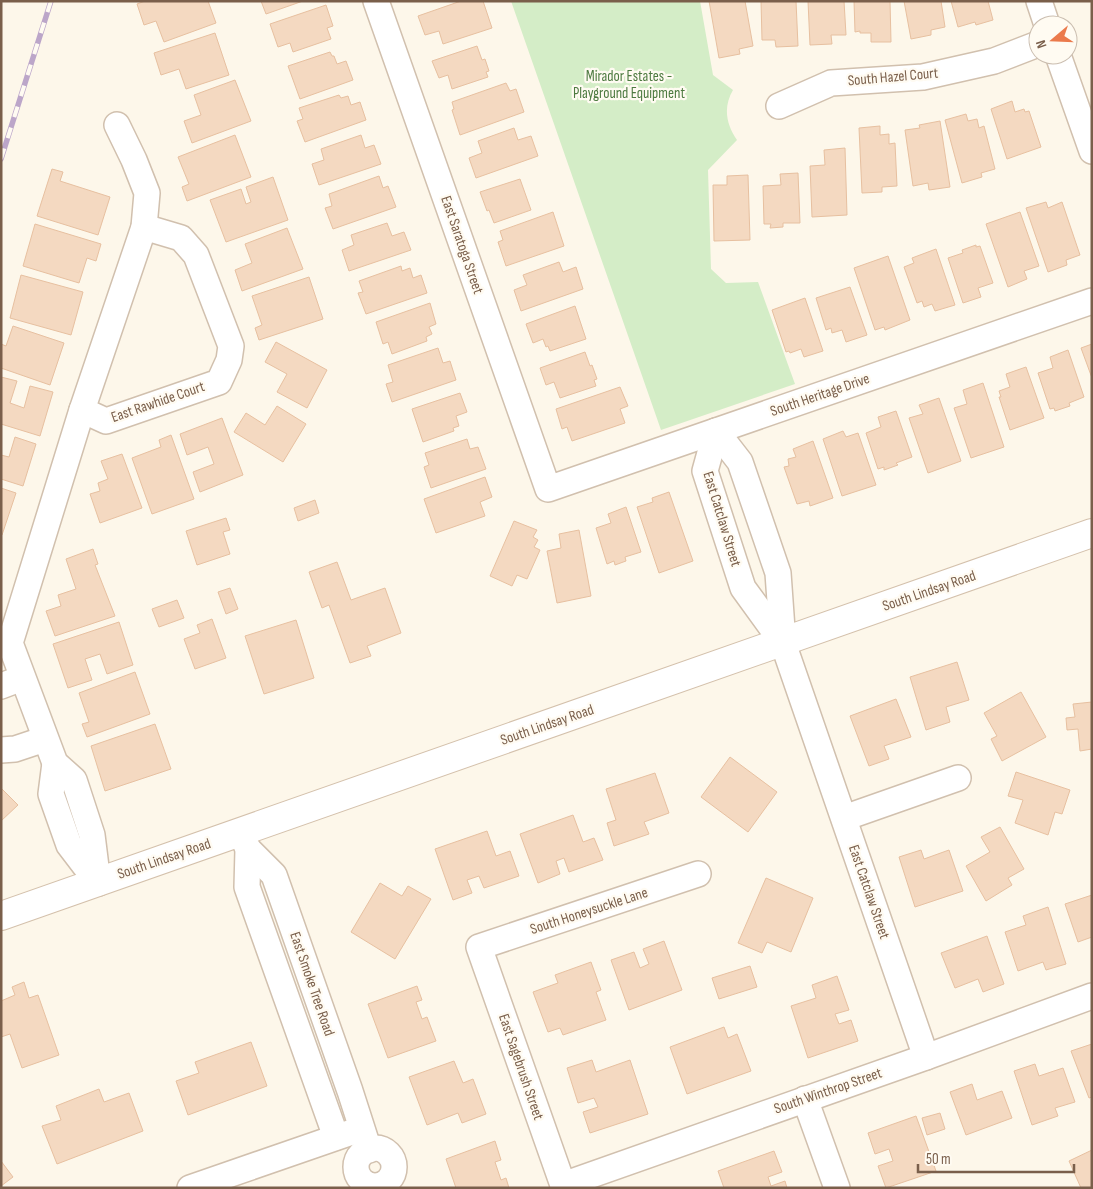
<svg xmlns="http://www.w3.org/2000/svg" width="1093" height="1189" font-family="'Sofia Sans Condensed',sans-serif">
<rect width="100%" height="100%" fill="#fdf7ea"/>
<path fill="#d4edc7" d="M511,1H700L713,75L733,90C723,107 726,124 737,140L708,170L711,269L726,283L758,282L795,384L661,430Z"/>
<g fill="#f4d9c1" stroke="#e7c0a0">
<path d="M145,1H208L216,23L164,42L156,21L144,25L137,4Z"/>
<path d="M261,1H303L266,14Z"/>
<path d="M461,1H483L492,28L443,44L439,31L425,35L418,16Z"/>
<path d="M709,1H745L753,46L739,49L740,54L719,58Z"/>
<path d="M761,1H796L798,46L776,47L775,40H762Z"/>
<path d="M808,1H844L846,35H831L832,44L810,45Z"/>
<path d="M854,1H890L891,42H871V33H860V31L855,32Z"/>
<path d="M904,1H941L945,27L931,30V35L911,39Z"/>
<path d="M951,1H988L993,20L976,25L975,22L958,27Z"/>
<path d="M326,5L333,26L327,28L331,39L293,52L290,43L278,47L270,24Z"/>
<path d="M215,33L229,75L186,89L179,69L161,75L154,53Z"/>
<path d="M477,46L482,60L485,59L489,71L486,72L488,77L452,89L448,75L439,78L432,61Z"/>
<path d="M330,52L332,56H334L337,64L346,61L353,80L300,99L288,66Z"/>
<path d="M235,80L251,121L192,143L184,121L201,115L194,95Z"/>
<path d="M506,83L510,91L516,89L524,112L460,135L452,110L454,109L452,102Z"/>
<path d="M339,95L341,98L348,96L351,105L360,102L366,120L305,142L297,121L303,119L299,108Z"/>
<path d="M1012,101L1015,112L1024,109L1025,112L1029,111L1041,147L1007,159L991,109Z"/>
<path d="M966,114L968,121L977,119L979,128L984,126L995,169L981,173L982,177L962,183L945,120Z"/>
<path d="M940,121L950,187L929,190L928,183L913,186L905,130L920,128L919,125Z"/>
<path d="M880,126V135L889,134V144L895,143L897,186L882,187V192L862,193L859,128Z"/>
<path d="M514,128L518,140L531,136L538,156L476,178L469,158L482,153L478,141Z"/>
<path d="M235,135L251,177L187,201L182,187L189,184L178,157Z"/>
<path d="M361,135L365,148L374,145L381,164L319,185L312,164L324,160L321,149Z"/>
<path d="M845,148L847,215L812,217L810,166L825,165L824,150Z"/>
<path d="M52,169L63,172L60,181L110,197L98,235L37,216Z"/>
<path d="M798,173L800,223H783V227L770,228L771,224H764L763,186L781,185L780,174Z"/>
<path d="M748,175L750,240L714,241L713,185H727V176Z"/>
<path d="M379,176L383,188L388,186L396,207L333,229L325,208L332,206L329,194Z"/>
<path d="M273,177L288,220L226,242L210,200L241,189L246,204L251,202L246,187Z"/>
<path d="M520,179L531,210L494,223L489,210L487,211L480,192Z"/>
<path d="M1046,202L1048,208L1062,202L1080,255L1066,260L1067,265L1048,272L1026,208Z"/>
<path d="M553,212L564,246L506,266L498,242L503,240L500,231Z"/>
<path d="M1020,212L1039,266L1024,271L1027,279L1008,287L986,224Z"/>
<path d="M387,223L392,236L404,232L411,250L349,271L342,250L354,245L351,235Z"/>
<path d="M35,224L101,244L96,261L87,258L79,283L23,266Z"/>
<path d="M287,228L303,269L242,291L235,270L252,263L245,244Z"/>
<path d="M976,245V247L980,246L993,283L978,288L981,297L963,303L948,258L963,253L962,250Z"/>
<path d="M936,249L955,305L935,311L932,304L924,307L922,301L917,303L904,267L914,263L912,258Z"/>
<path d="M888,256L910,320L885,330L884,327L875,330L854,268Z"/>
<path d="M559,262L563,272L576,267L583,289L521,311L514,290L527,285L523,275Z"/>
<path d="M401,266L402,271L410,268L413,278L421,275L427,293L366,314L358,293L363,292L359,281Z"/>
<path d="M21,275L83,292L71,335L10,318Z"/>
<path d="M309,277L323,319L259,340L255,328L262,325L252,296Z"/>
<path d="M850,287L867,335L846,342L842,330L832,333L831,328L826,330L816,298Z"/>
<path d="M805,298L823,351L804,357L801,349L790,353L789,351L786,352L772,310Z"/>
<path d="M430,303L436,324L429,327L432,334L426,337L427,341L392,354L388,342L383,344L376,322Z"/>
<path d="M575,306L586,339L550,351L548,346L546,347L543,339L533,343L526,324Z"/>
<path d="M13,326L64,343L50,385L1,368V344L6,346Z"/>
<path d="M276,342L327,370L307,408L277,392L287,374L265,362Z"/>
<path d="M1092,344V378L1081,348Z"/>
<path d="M438,348L443,363L450,361L456,380L392,402L386,384L393,382L388,365Z"/>
<path d="M1068,350L1084,397L1069,403L1070,406L1055,411L1054,408L1050,409L1038,373L1053,368L1050,357Z"/>
<path d="M585,352L590,366L592,365L597,379L594,380L596,386L560,398L554,382L546,385L540,368Z"/>
<path d="M1026,367L1044,418L1010,430L999,397H1001L999,391L1010,387L1006,374Z"/>
<path d="M1,377L17,381L10,403L24,408L30,386L53,392L40,436L1,424Z"/>
<path d="M983,383L1004,447L971,458L954,408L967,404L963,390Z"/>
<path d="M620,387L628,406L620,409L625,423L572,441L567,427L562,429L556,409Z"/>
<path d="M460,393L467,412L456,416L459,426L453,428L454,431L423,442L412,409Z"/>
<path d="M939,398L961,461L928,473L909,418L923,414L919,405Z"/>
<path d="M277,406L306,424L283,462L234,432L246,413L265,425Z"/>
<path d="M896,411L912,457L896,463L898,465L884,470V467L878,469L866,433L881,427L878,417Z"/>
<path d="M222,418L243,475L200,492L193,472L214,464L208,447L187,455L180,434Z"/>
<path d="M843,431L846,437L858,433L876,485L842,496L823,439Z"/>
<path d="M171,435L194,499L152,514L132,458L161,447L159,440Z"/>
<path d="M15,437L36,444L23,486L1,479V455L9,457Z"/>
<path d="M467,439L470,449L478,447L486,469L431,488L424,467L429,465L425,453Z"/>
<path d="M813,441L833,498L810,506L809,501L797,504L784,467L789,466L788,459L796,457L793,449Z"/>
<path d="M122,454L142,508L100,523L90,494L100,491L98,483L108,479L101,461Z"/>
<path d="M485,477L492,497L480,502L485,516L436,533L424,499Z"/>
<path d="M1,488L16,493L2,535L1,534Z"/>
<path d="M669,492L693,561L659,573L637,507L653,502L652,498Z"/>
<path d="M315,500L319,513L298,521L294,508Z"/>
<path d="M626,507L641,552L625,557L626,561L615,565L614,561L607,564L596,528L611,523L608,514Z"/>
<path d="M226,518L230,530L223,532L230,554L197,565L186,531Z"/>
<path d="M514,521L537,530L533,537L538,540L534,547L540,550L527,579L517,575L512,586L490,576Z"/>
<path d="M579,530L591,596L557,603L547,551L561,548L559,534Z"/>
<path d="M93,549L98,564L95,565L115,616L55,636L46,611L61,606L58,595L76,589L66,559Z"/>
<path d="M337,562L351,600L385,588L401,633L367,646L371,656L350,663L329,605L322,608L309,572Z"/>
<path d="M230,588L238,609L226,614L218,592Z"/>
<path d="M177,600L184,618L159,627L152,609Z"/>
<path d="M212,619L226,658L195,669L184,639L200,633L197,625Z"/>
<path d="M296,620L314,678L264,694L245,636Z"/>
<path d="M119,622L133,665L107,674L100,654L85,659L92,680L68,688L53,644Z"/>
<path d="M957,662L969,700L946,707L950,722L926,730L910,677Z"/>
<path d="M135,672L150,714L87,737L82,724L89,722L79,693Z"/>
<path d="M1021,692L1046,737L1002,761L991,739L997,736L984,713Z"/>
<path d="M896,699L911,737L884,746L889,759L869,766L850,716Z"/>
<path d="M1092,702V749L1080,751L1078,729L1067,730L1066,718L1075,717L1073,704Z"/>
<path d="M155,724L171,769L105,791L91,746Z"/>
<path d="M730,757L777,792L748,832L701,797Z"/>
<path d="M1016,772L1070,790L1062,814L1055,812L1048,835L1015,823L1023,800L1008,796Z"/>
<path d="M655,773L669,813L644,822L649,834L614,846L607,823L616,820L606,789Z"/>
<path d="M1,788L18,805L1,821Z"/>
<path d="M573,815L583,842L594,838L603,860L569,872L564,858L556,861L560,874L538,883L520,834Z"/>
<path d="M1000,827L1024,869L1008,878L1012,885L986,901L966,866L990,852L981,837Z"/>
<path d="M487,831L496,856L510,851L519,876L484,888L479,876L467,880L472,893L453,900L435,849Z"/>
<path d="M921,850L924,859L949,850L963,891L915,907L899,857Z"/>
<path d="M766,878L813,898L791,952L767,942L762,953L738,943Z"/>
<path d="M380,883L402,896L408,886L431,899L395,959L351,932Z"/>
<path d="M1092,895V937L1078,942L1065,904Z"/>
<path d="M1048,907L1066,964L1046,970L1043,962L1018,971L1005,932L1026,925L1023,916Z"/>
<path d="M987,936L1004,984L983,992L978,979L955,988L941,953Z"/>
<path d="M664,941L682,990L629,1010L611,960L634,952L640,968L649,964L643,949Z"/>
<path d="M591,962L601,990L596,992L606,1020L563,1035L560,1028L548,1032L533,992L558,983L555,975Z"/>
<path d="M750,966L757,987L719,999L712,978Z"/>
<path d="M837,976L849,1010L835,1014L839,1024L851,1020L858,1041L808,1058L791,1006L816,998L812,985Z"/>
<path d="M24,982L29,998L38,995L59,1055L22,1068L10,1034L1,1037V1001L15,995L12,987Z"/>
<path d="M417,986L422,1000L416,1002L422,1019L427,1017L436,1041L388,1058L368,1004Z"/>
<path d="M724,1027L728,1038L737,1034L751,1071L687,1094L670,1047Z"/>
<path d="M251,1042L267,1086L188,1115L176,1081L199,1073L195,1062Z"/>
<path d="M1092,1044V1097L1089,1098L1071,1051Z"/>
<path d="M592,1060L596,1072L630,1060L648,1114L590,1133L583,1112L598,1107L594,1098L578,1103L567,1068Z"/>
<path d="M454,1061L463,1083L473,1079L486,1114L462,1123L458,1113L427,1125L409,1077Z"/>
<path d="M1035,1064L1039,1076L1063,1068L1075,1102L1055,1108L1058,1116L1032,1125L1014,1071Z"/>
<path d="M972,1084L977,1100L1002,1091L1012,1118L966,1135L950,1092Z"/>
<path d="M99,1089L104,1102L129,1093L143,1131L57,1164L42,1126L61,1120L56,1106Z"/>
<path d="M940,1113L945,1129L927,1135L922,1118Z"/>
<path d="M916,1116L936,1171L886,1188L878,1166L893,1161L889,1149L875,1154L868,1133Z"/>
<path d="M495,1141L501,1160L495,1162L501,1180L506,1178L509,1188H456L446,1159Z"/>
<path d="M1092,1150V1188H1081L1069,1161Z"/>
<path d="M774,1151L782,1172L768,1177L771,1186L785,1181L787,1188H724L718,1171Z"/>
<path d="M1,1161L13,1177L1,1186Z"/>
</g>
<g fill="none" stroke-linecap="round" stroke-linejoin="round">
<g stroke="#d1c0ae" stroke-width="28">
<g id="minor">
<path d="M376,1L548,489L1092,301"/>
<path d="M1039,1L1047,25"/>
<path d="M1058,55L1092,151"/>
<path d="M779,106L831,83L923,77L994,61L1038,44"/>
<path d="M82,410L106,421L219,382L229,360L231,346L196,255L181,238L144,227"/>
<path d="M716,431L740,462L778,573L783,643L926,1057"/>
<path d="M716,431L705,471L743,588L783,643"/>
<path d="M1,686L22,678"/>
<path d="M1,750L15,749L45,739"/>
<path d="M55,763L51,794L69,845L98,883"/>
<path d="M844,818L958,778"/>
<path d="M244,840L248,849L247,887L336,1137"/>
<path d="M248,849L274,875L350,1091L369,1150"/>
<path d="M98,883L92,835L74,780L55,763L10,643L82,410L144,227L147,193L134,160L117,125"/>
<path d="M805,1099L837,1188"/>
<circle cx="375" cy="1167" r="19"/>
<path d="M563,1185L926,1057L1092,996"/>
<path d="M190,1188L352,1132"/>
<path d="M564,1188L479,947L698,874"/>
</g>
</g>
<g stroke="#d4c1ac" stroke-width="30">
<path id="secondary" d="M1,916L1092,533"/>
</g>
<use href="#minor" stroke="#fff" stroke-width="25"/>
<use href="#secondary" stroke="#fff" stroke-width="28"/>
<g stroke="#bca6c9" stroke-width="5.5">
<path id="rail" d="M1,159L51,1"/>
</g>
<use href="#rail" stroke="#fffbf2" stroke-width="4" stroke-dasharray="11" stroke-linecap="butt"/>
</g>
<g text-anchor="middle" dominant-baseline="central" stroke-width="4.5" stroke-linejoin="round" paint-order="stroke">
<g font-size="15" fill="#4d7a40" stroke="#fffbf2">
<text x="629" y="76">Mirador Estates -<tspan x="629" dy="17">Playground Equipment</tspan></text>
</g>
<g font-size="15" fill="#7a5f4b" stroke="#fffbf2">
<text transform="translate(893 77) rotate(-5)">South Hazel Court</text>
<text transform="translate(462 245) rotate(71)">East Saratoga Street</text>
<text transform="translate(820 395) rotate(-19)">South Heritage Drive</text>
<text transform="translate(158 402) rotate(-19)">East Rawhide Court</text>
<text transform="translate(722 519) rotate(73)">East Catclaw Street</text>
<text transform="translate(929 591) rotate(-19)">South Lindsay Road</text>
<text transform="translate(547 725) rotate(-19)">South Lindsay Road</text>
<text transform="translate(164 859) rotate(-19)">South Lindsay Road</text>
<text transform="translate(869 892) rotate(71)">East Catclaw Street</text>
<text transform="translate(589 911) rotate(-18)">South Honeysuckle Lane</text>
<text transform="translate(312 984) rotate(71)">East Smoke Tree Road</text>
<text transform="translate(521 1067) rotate(71)">East Sagebrush Street</text>
<text transform="translate(828 1091) rotate(-19)">South Winthrop Street</text>
</g>
</g>
<rect width="1093" height="1189" fill="none" stroke="#7a5f4b" stroke-width="5"/>
<g transform="translate(1053 40) rotate(251)"><circle r="24" fill="#fffbf2" stroke="#cabdaf"/>
<path d="M0-4L9 19L0 12L-9 19Z" fill="#eb7a4c"/>
<text y="-8" font-size="14" font-weight="bold" text-anchor="middle" fill="#7a5f4b">N</text>
</g>
<path d="M918 1164v8h156v-8" fill="none" stroke="#7a5f4b" stroke-width="2.5"/>
<text x="926" y="1164" font-size="15" fill="#7a5f4b" stroke="#fffbf2" stroke-width="4" paint-order="stroke">50 m</text>
</svg>
